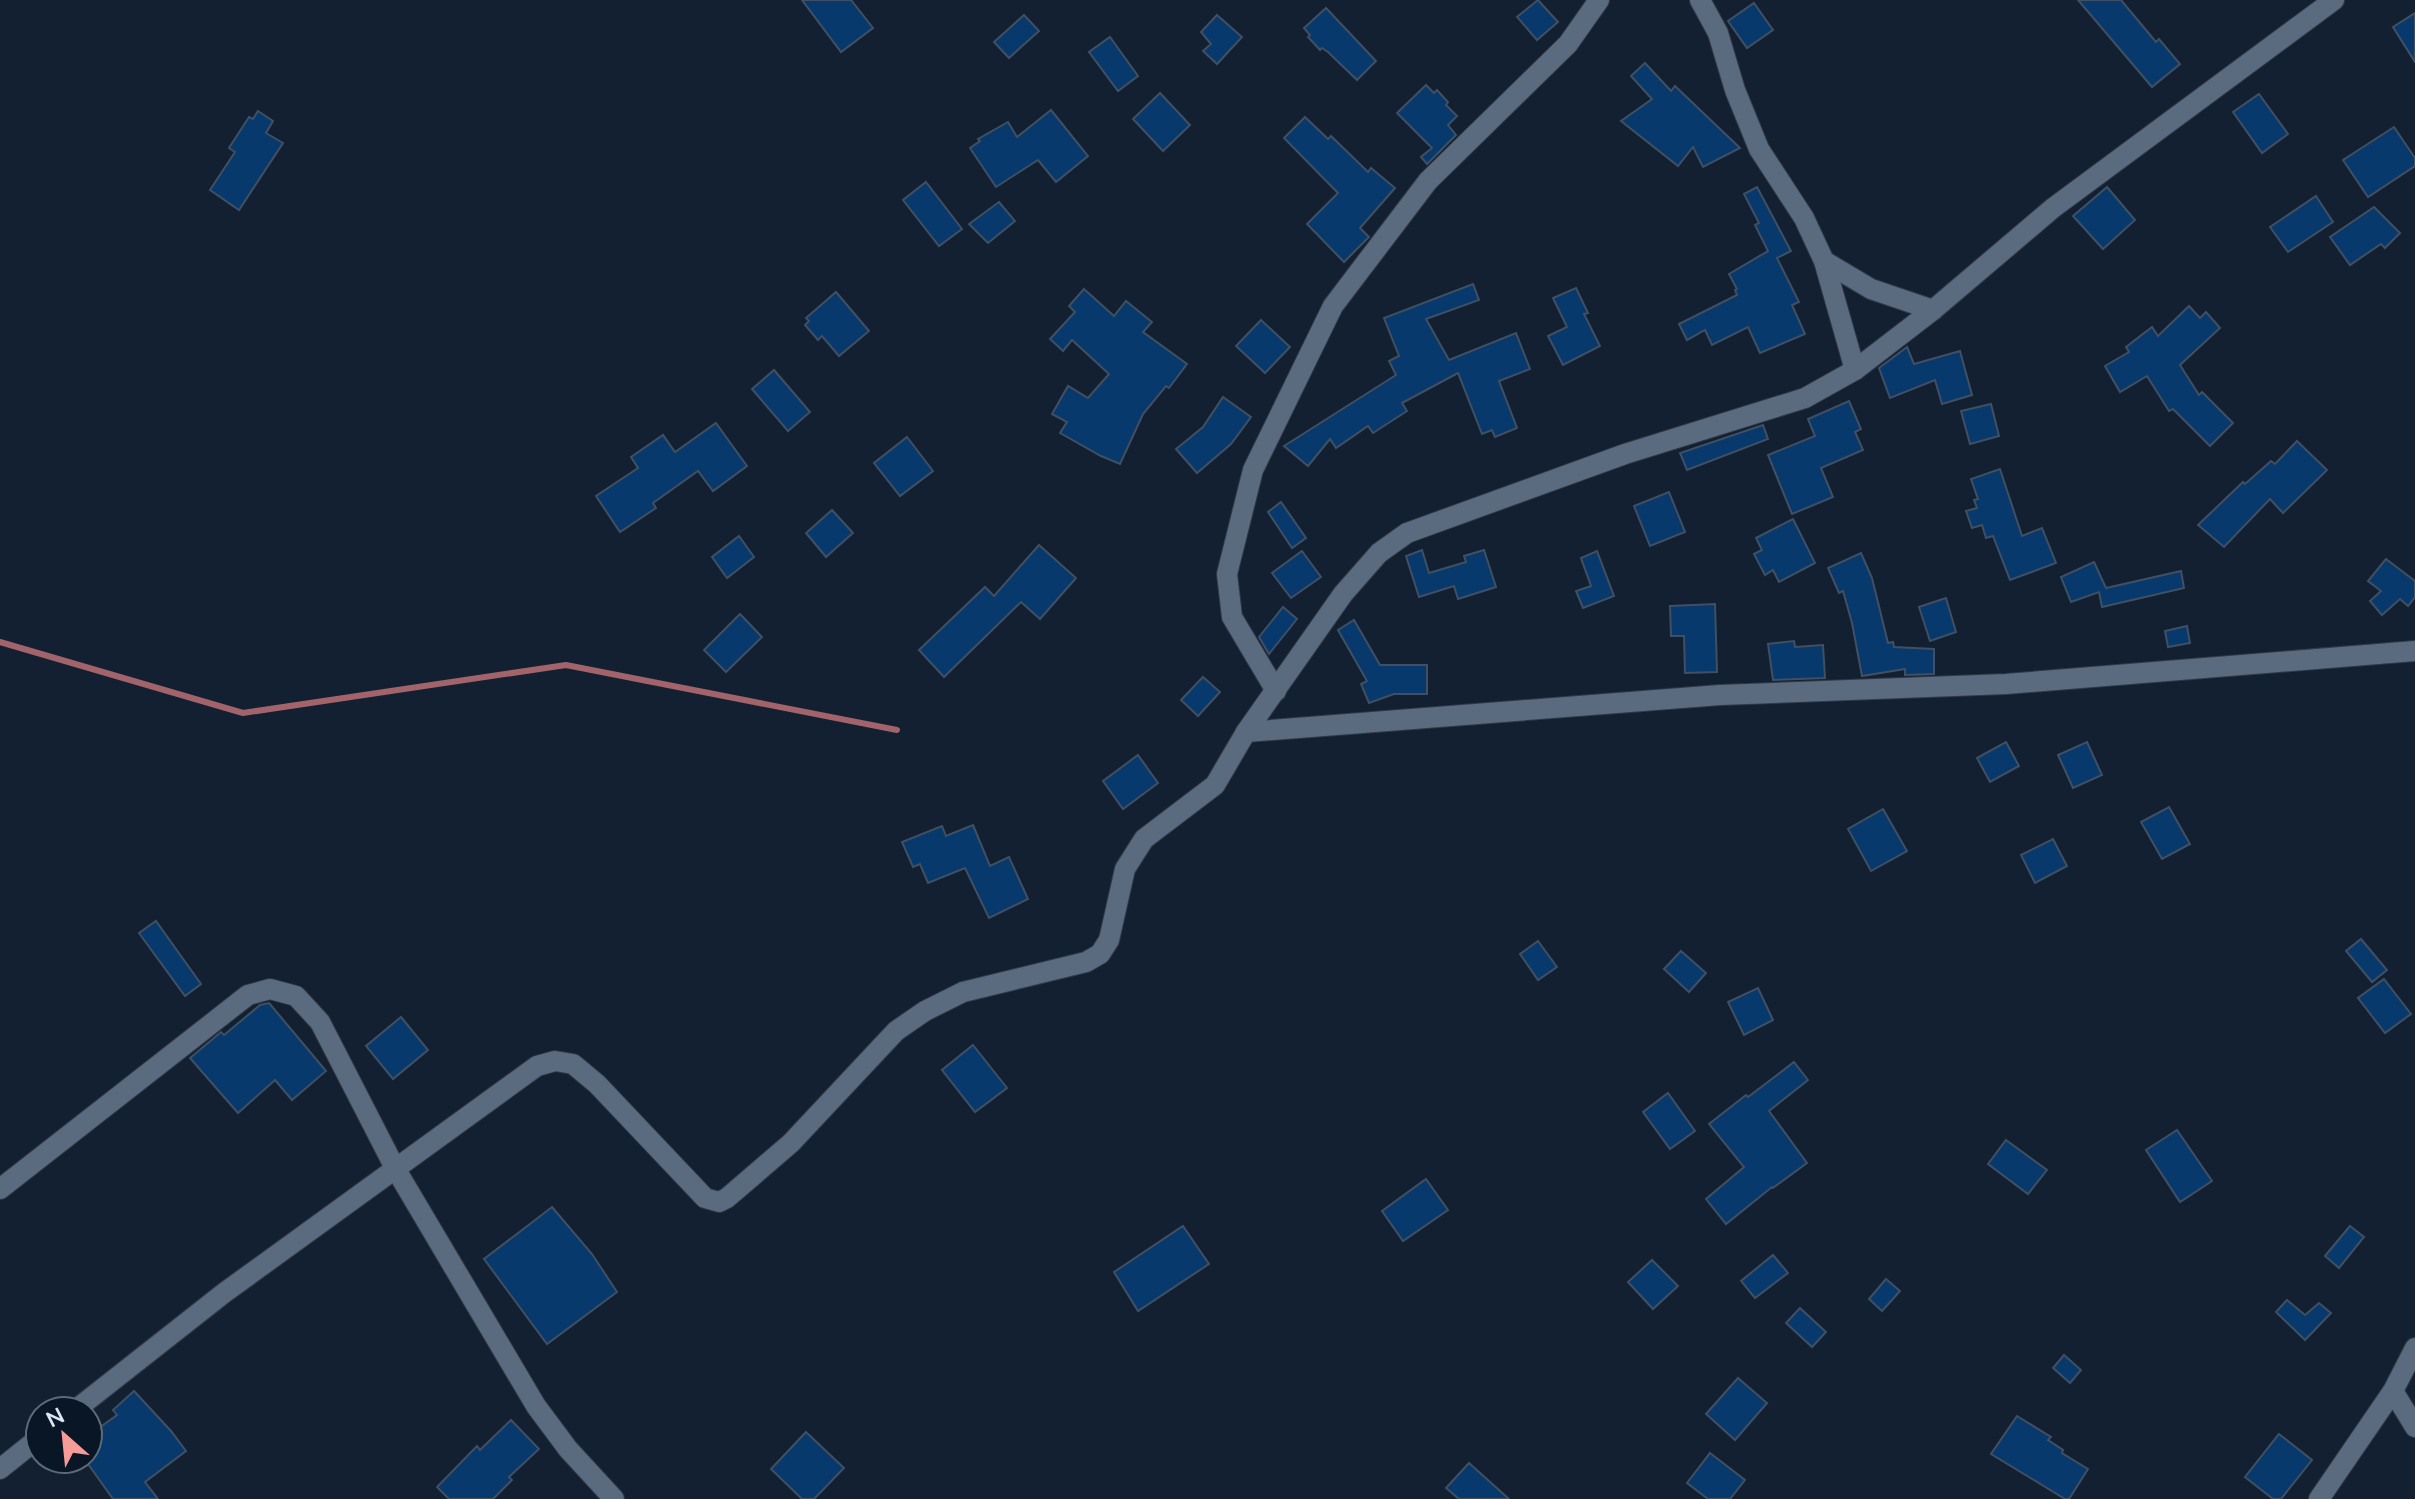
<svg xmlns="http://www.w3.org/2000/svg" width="2415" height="1499" font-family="Mulish,sans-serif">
<rect width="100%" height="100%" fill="#122031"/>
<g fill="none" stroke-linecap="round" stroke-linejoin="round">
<path stroke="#a2646a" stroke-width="6" d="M0,642L243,713L566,665L897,730"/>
</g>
<g fill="#07396c" stroke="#404f62" stroke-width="2">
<path d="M802,0H851L873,28L841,52Z"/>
<path d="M1538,0L1558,22L1537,40L1517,17Z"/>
<path d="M2078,0H2121L2156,42L2159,39L2180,64L2152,87Z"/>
<path d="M1754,3L1773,30L1747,48L1728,21Z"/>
<path d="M1326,8L1376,61L1357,80L1328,52L1322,48L1320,50L1308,37L1310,35L1304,28Z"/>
<path d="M2415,13V62L2393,27Z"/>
<path d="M1024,15L1039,31L1009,58L994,42Z"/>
<path d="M1217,15L1242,37L1217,64L1203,51L1211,44L1201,32Z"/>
<path d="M1110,37L1138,76L1118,91L1089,52Z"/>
<path d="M1645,63L1671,91L1675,86L1740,148L1703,167L1693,147L1678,166L1621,121L1652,99L1631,76Z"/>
<path d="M1426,85L1434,93L1437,90L1448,102L1446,105L1457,116L1448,125L1456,135L1427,164L1421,157L1432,148L1397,113Z"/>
<path d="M1160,93L1190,125L1163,151L1133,119Z"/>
<path d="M2259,94L2288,134L2262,153L2233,112Z"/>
<path d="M1051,110L1088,156L1056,182L1038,160L996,187L970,148L980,141L978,139L1008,122L1017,137Z"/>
<path d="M258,111L273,121L266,133L283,143L239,210L210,190L235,152L229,148L249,117L253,119Z"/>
<path d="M1305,117L1328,139L1331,136L1368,172L1371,168L1395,188L1360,228L1369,237L1344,262L1307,224L1338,193L1284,138Z"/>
<path d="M2394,127L2415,158V166L2368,197L2343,160Z"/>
<path d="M926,182L962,229L939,246L903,200Z"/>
<path d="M1757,187L1791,251L1777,258L1799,302L1792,305L1805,334L1760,353L1748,327L1712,345L1705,330L1687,340L1679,324L1737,295L1735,290L1737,289L1729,274L1768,251L1755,225L1759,223L1744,194Z"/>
<path d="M2107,187L2135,220L2103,249L2073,216Z"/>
<path d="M2316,196L2333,222L2288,252L2270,227Z"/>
<path d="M999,202L1015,221L988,243L969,224Z"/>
<path d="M2374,207L2400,233L2385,248L2381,244L2350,265L2330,237Z"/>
<path d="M1473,284L1479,300L1426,319L1449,360L1516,333L1530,369L1499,381L1517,428L1495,437L1492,430L1482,434L1458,373L1402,403L1407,411L1373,433L1368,426L1336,448L1330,439L1308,466L1284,446L1396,375L1389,361L1399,356L1384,318Z"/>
<path d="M1576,288L1588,313L1584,314L1600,346L1563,365L1548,336L1567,327L1553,298Z"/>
<path d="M1084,289L1114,316L1126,301L1152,322L1143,332L1187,364L1169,388L1166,386L1143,414L1120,464L1101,456L1060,433L1067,422L1052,414L1068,386L1088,398L1109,374L1072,340L1063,351L1050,339L1075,312L1069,306Z"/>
<path d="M836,292L869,331L839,356L822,336L818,340L805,325L809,321L806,318Z"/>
<path d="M2189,306L2200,318L2206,312L2220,328L2180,365L2199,395L2202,392L2233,423L2210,446L2173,409L2169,411L2147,376L2120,392L2105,366L2129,352L2126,347L2152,327L2158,336Z"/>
<path d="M1261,320L1290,347L1265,373L1236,346Z"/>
<path d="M1907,347L1914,364L1960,351L1972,395L1942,404L1935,380L1890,398L1879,368Z"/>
<path d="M774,370L810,412L788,431L752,389Z"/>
<path d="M1223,397L1251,417L1231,444L1197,473L1176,449L1203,427Z"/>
<path d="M1849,401L1861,429L1855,432L1863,450L1821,468L1833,497L1792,514L1768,455L1815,436L1808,419Z"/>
<path d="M1991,404L1999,436L1970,444L1961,411Z"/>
<path d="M716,423L747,466L713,491L698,471L653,503L656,508L620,532L596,496L638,468L631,457L663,435L675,452Z"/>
<path d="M1763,425L1768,439L1687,470L1680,453Z"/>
<path d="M907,437L933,471L900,496L874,463Z"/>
<path d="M2297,441L2327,470L2283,513L2270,499L2224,547L2198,525L2243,482L2245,484L2271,461L2275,464Z"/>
<path d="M2000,469L2022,536L2042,528L2056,563L2010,580L1993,536L1986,538L1982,525L1972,528L1966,511L1977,508L1974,500L1978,499L1971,479Z"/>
<path d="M1669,492L1685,532L1650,546L1634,506Z"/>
<path d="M1281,502L1306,538L1292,548L1268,512Z"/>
<path d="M832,510L853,533L826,557L806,533Z"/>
<path d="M1793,519L1815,563L1779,582L1773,570L1765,575L1754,554L1762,550L1756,538Z"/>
<path d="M739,536L754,557L727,578L712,557Z"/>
<path d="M1039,545L1076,578L1040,619L1021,602L944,677L919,650L985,587L994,596Z"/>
<path d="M1422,550L1429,573L1466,562L1464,556L1484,550L1496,587L1458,599L1454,586L1419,597L1406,556Z"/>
<path d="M1302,551L1321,577L1291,598L1272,573Z"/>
<path d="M1597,551L1614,596L1583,608L1576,591L1591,586L1581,558Z"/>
<path d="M1861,553L1872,578L1888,643L1893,642L1894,647L1934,649V674L1905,675V669L1862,676L1852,623L1843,591L1839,593L1828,568Z"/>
<path d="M2386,559L2415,581V597L2408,606L2400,599L2382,615L2370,601L2381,591L2368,581Z"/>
<path d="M2094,562L2106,588L2181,571L2184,588L2102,607L2099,592L2071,602L2061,577Z"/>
<path d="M1946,598L1956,632L1930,641L1919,607Z"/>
<path d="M1715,604L1717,672L1685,673L1684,636H1671L1670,606Z"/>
<path d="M1283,607L1297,619L1269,654L1259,637Z"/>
<path d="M740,614L762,637L726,672L704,650Z"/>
<path d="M1354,620L1380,665H1427V694H1394L1369,703L1361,684L1367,681L1338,630Z"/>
<path d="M2187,626L2190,643L2168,647L2165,631Z"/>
<path d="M1794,641L1795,647L1823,645L1825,678L1773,680L1768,644Z"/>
<path d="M1203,677L1220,692L1198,716L1181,700Z"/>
<path d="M2006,742L2019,766L1990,782L1977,758Z"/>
<path d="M2087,742L2102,775L2073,788L2058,755Z"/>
<path d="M1138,755L1158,783L1123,809L1103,781Z"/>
<path d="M2169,807L2190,844L2162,859L2141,822Z"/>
<path d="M1883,809L1907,851L1871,871L1848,829Z"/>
<path d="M973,825L990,866L1009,857L1028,899L989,918L965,868L928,883L920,864L913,867L902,842L942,826L946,836Z"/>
<path d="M2053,839L2067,866L2035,883L2021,855Z"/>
<path d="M156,921L201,984L185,996L139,933Z"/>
<path d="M2361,939L2387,970L2372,982L2346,951Z"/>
<path d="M1538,941L1557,967L1538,980L1520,954Z"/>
<path d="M1681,951L1706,973L1689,992L1664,969Z"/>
<path d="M2384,979L2411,1014L2385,1033L2358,998Z"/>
<path d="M1758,988L1773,1020L1744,1035L1728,1002Z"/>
<path d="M269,1003L326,1071L292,1100L275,1080L238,1113L190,1058L221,1032L224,1035L260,1005Z"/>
<path d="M401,1017L428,1050L393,1079L366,1046Z"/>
<path d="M973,1045L1007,1088L975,1112L942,1070Z"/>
<path d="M1794,1062L1808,1080L1769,1111L1807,1163L1773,1188L1772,1187L1726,1224L1706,1199L1744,1167L1709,1124L1746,1095L1748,1097Z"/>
<path d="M1668,1093L1695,1131L1670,1149L1643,1112Z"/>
<path d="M2177,1130L2212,1181L2180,1202L2146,1150Z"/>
<path d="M2006,1140L2047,1170L2028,1194L1988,1164Z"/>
<path d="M1426,1179L1448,1210L1403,1241L1382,1211Z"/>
<path d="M552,1207L592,1254L617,1292L547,1344L484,1259Z"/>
<path d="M1183,1226L1209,1264L1138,1311L1114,1272Z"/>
<path d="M2350,1226L2364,1237L2339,1268L2325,1256Z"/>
<path d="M1773,1255L1788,1273L1755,1298L1741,1281Z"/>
<path d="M1652,1260L1678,1286L1653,1309L1628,1282Z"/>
<path d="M1886,1279L1900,1291L1882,1311L1869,1299Z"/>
<path d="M2287,1300L2305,1315L2319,1303L2331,1313L2305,1340L2276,1312Z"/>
<path d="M1800,1308L1826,1332L1812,1347L1786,1323Z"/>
<path d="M2064,1355L2081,1370L2070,1383L2053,1368Z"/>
<path d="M1738,1378L1767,1403L1735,1440L1706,1414Z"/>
<path d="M134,1391L171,1431L186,1451L145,1482L158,1499H113L88,1464V1436L117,1415L113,1410Z"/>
<path d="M2017,1416L2051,1437L2048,1440L2063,1450L2062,1453L2088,1469L2069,1499H2065L1991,1454Z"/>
<path d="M511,1420L539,1449L509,1477L512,1480L493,1499H449L437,1487L477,1446L480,1450Z"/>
<path d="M806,1432L844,1468L814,1499H802L771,1469Z"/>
<path d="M2279,1434L2312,1460L2281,1499H2273L2245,1477Z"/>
<path d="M1710,1453L1745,1480L1730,1499H1708L1687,1483Z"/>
<path d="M1469,1463L1509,1499H1459L1446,1488Z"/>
</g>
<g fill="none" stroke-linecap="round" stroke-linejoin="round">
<g stroke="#313a48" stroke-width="22">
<g id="minor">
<path d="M1700,0L1718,33L1735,90L1759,149L1804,218L1824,261L1855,370"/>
<path d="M1824,261L1871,289L1933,310"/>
<path d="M1276,691L1232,617L1227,574L1253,470L1333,306L1428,181L1568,44L1599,0"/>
<path d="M1246,732L1720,695L2006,684L2415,651"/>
<path d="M0,1189L248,995L270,989L296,996L320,1022L395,1168L536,1406L568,1449L614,1499"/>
<path d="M2393,1391L2415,1427"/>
<path d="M74,1411L224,1293L537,1066L555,1061L573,1064L597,1084L705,1198L719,1202L727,1198L791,1143L896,1031L925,1011L963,992L1086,962L1100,954L1109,940L1125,869L1144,839L1215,785L1246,732L1343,594L1379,553L1407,533L1625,454L1805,398L1855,370L1933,310L2053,208L2334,0"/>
<path d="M0,1469L40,1437"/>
<path d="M2319,1499L2393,1391L2415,1348"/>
</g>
</g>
<use href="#minor" stroke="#5b6b7f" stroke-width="20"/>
</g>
<g transform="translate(64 1435) rotate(333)"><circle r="38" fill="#091626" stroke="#5e6a78" stroke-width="2"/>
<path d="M0-6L14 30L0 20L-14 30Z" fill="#f59b98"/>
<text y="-12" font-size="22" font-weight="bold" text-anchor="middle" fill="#dde7f3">N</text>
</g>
</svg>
